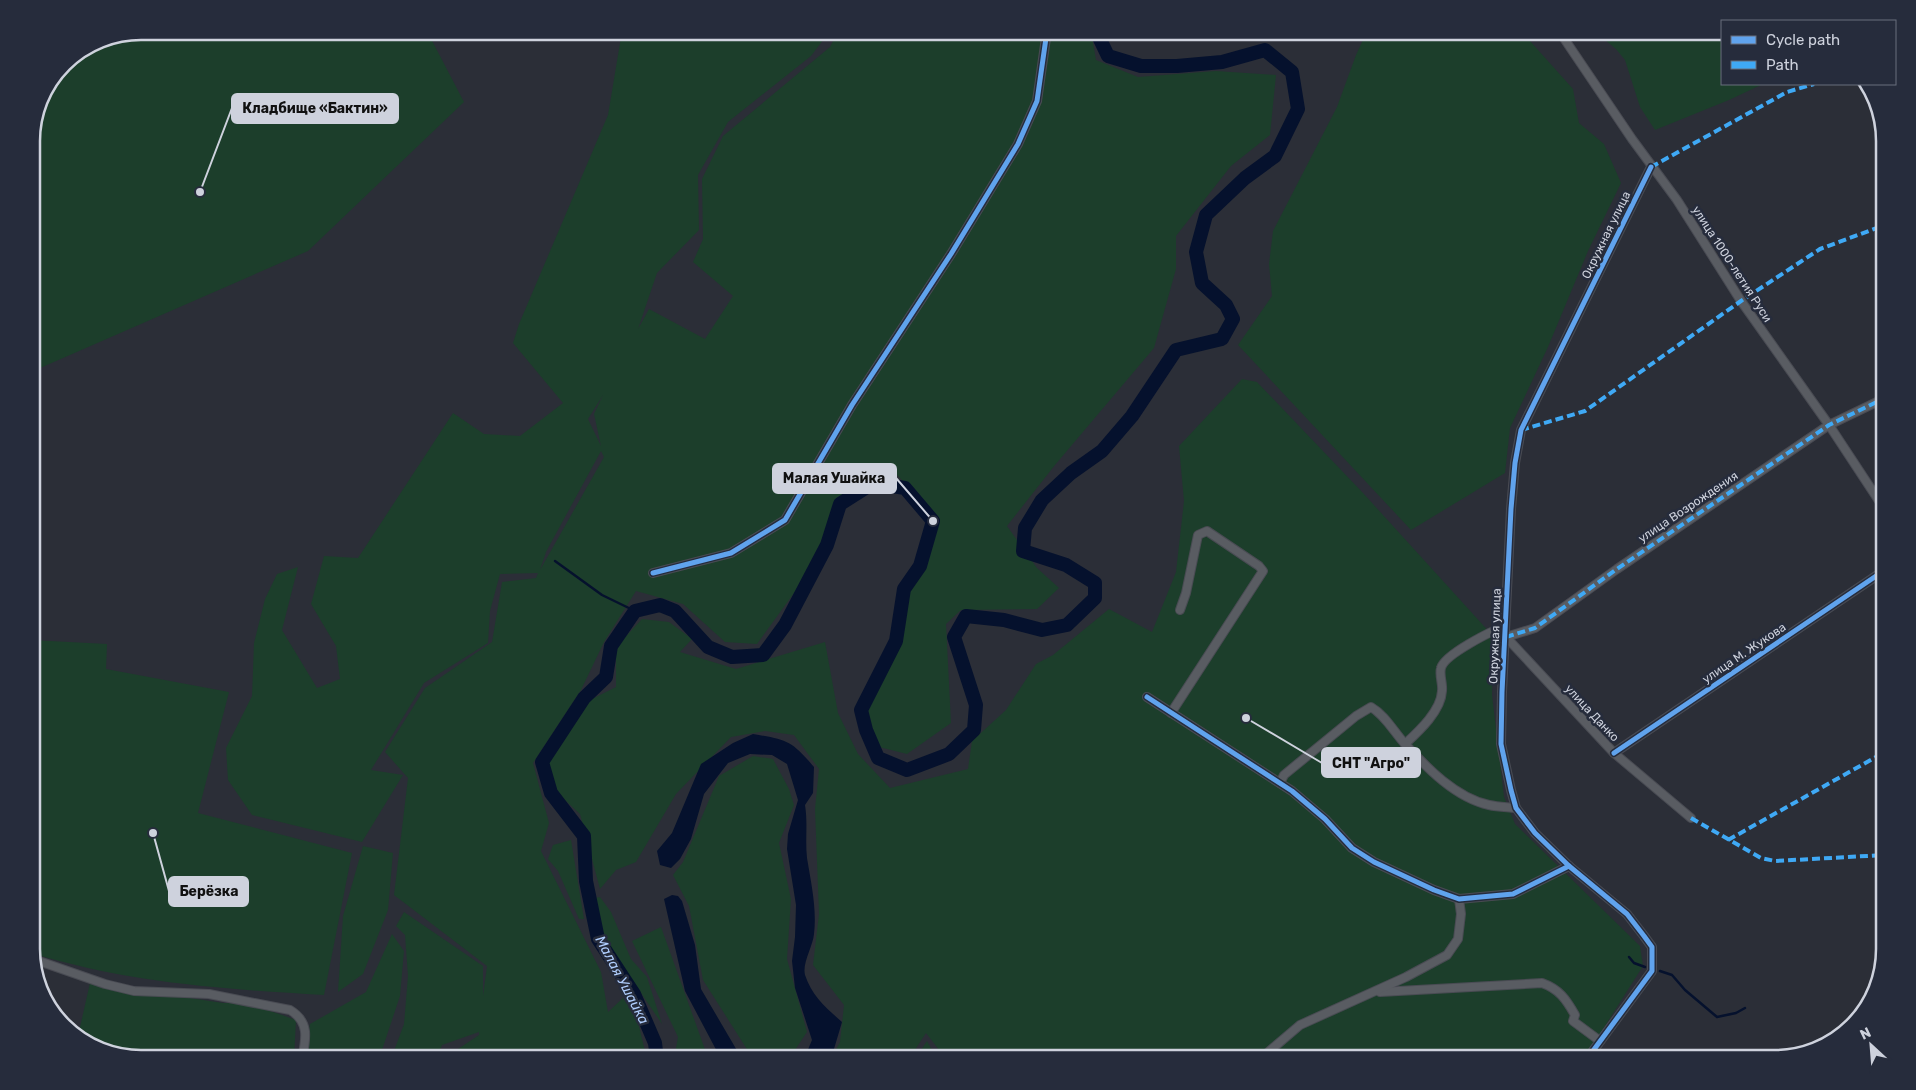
<svg xmlns="http://www.w3.org/2000/svg" width="1916" height="1090" font-family="Rubik,sans-serif">
<rect width="100%" height="100%" fill="#2b2e37"/>
<g fill="#1c3e2b" fill-rule="evenodd">
<path d="M141,31H427L464,102L308,251L31,372V134L42,93L64,63L99,40Z"/>
<path d="M622,31H830L811,56L728,122L698,175L699,230L657,273L638,329L649,309L705,339L733,296L693,262L703,239L702,179L723,136L830,47L838,31H1091L1096,60L1138,77L1216,71L1276,75L1270,135L1231,166L1176,236V269L1154,348L1055,465L1007,526L1037,568L1059,588L1037,609L961,610L946,624L951,723L907,754L879,747L866,713L883,671L904,595L939,521L889,466L865,471L802,582L757,644L725,642L683,604L636,591L604,642L581,690L533,763L549,823L541,851L601,972L608,1012L623,998L637,1018L647,1059H443L479,1035V1032L442,1045L436,1059H391L404,1024L408,976L405,935L396,926L404,912L483,966V996L487,966L394,895L408,778L385,752L425,688L492,642L502,582L536,578L538,573L500,574L490,611L488,643L424,683L371,770L403,775L362,842L252,815L228,780L226,748L252,696L254,643L265,599L277,574L298,567L282,630L317,688L340,679L336,646L311,604L324,556L358,558L453,413L484,434L520,436L563,403L513,343L519,324L608,115ZM603,395L594,414L601,446L588,419ZM601,451L604,457L540,570L546,552Z"/>
<path d="M1367,31H1521L1573,89L1579,123L1604,144L1621,183L1588,251L1548,347L1510,428L1505,473L1411,530L1238,345L1272,296L1269,264L1273,231L1337,107L1356,55Z"/>
<path d="M1594,31H1722V84H1763L1729,100L1655,130L1640,107L1625,60L1616,49Z"/>
<path d="M1242,379L1257,382L1363,493L1493,636L1492,695L1504,797L1515,824L1640,946L1643,966L1584,1059H946L926,1033L909,1059H831L840,1042L844,1005L813,965L819,914L815,809L819,769L794,735L765,731L731,737L676,794L636,862L616,870L600,889L580,814L555,791L548,762L588,701L616,687V647L642,619L669,622L692,639L680,652L736,669L825,642L838,713L858,754L890,788L968,769L972,741L1006,710L1036,664L1053,655L1109,609L1152,632L1176,572L1184,501L1179,446Z"/>
<path d="M31,640L107,644L106,669L229,692L198,813L352,853L324,995C222,989 130,983 31,953Z"/>
<path d="M753,756L773,759L789,789L794,805L779,843L791,899L787,959L807,1032L789,1059H760L750,1054L703,980L689,906L673,875L683,862L719,776Z"/>
<path d="M571,840L584,919H579L558,871L548,859L553,845Z"/>
<path d="M363,846L393,853L388,910L363,974L338,992L343,916Z"/>
<path d="M600,897L611,912L631,959L647,977L662,1024L603,937L595,898Z"/>
<path d="M661,927L707,1055L710,1059H674L678,1037L632,941Z"/>
<path d="M392,934L404,951L400,996L379,1059H305L310,1024L366,992Z"/>
<path d="M90,983L223,1003C248,1002 273,1012 296,1020L294,1059H141L86,1044L78,1036Z"/>
<path d="M927,1041L937,1059H915Z"/>
</g>
<g fill="#05112d">
<path d="M753,734C787,740 791,740 814,767L813,793L805,805C808,823 805,840 807,858C811,883 817,908 814,934C813,946 802,963 805,975C812,996 826,1008 842,1022L831,1059H804L812,1040L795,988L792,961L795,937L796,905L787,849L788,834L798,800L787,764L772,755L750,754L728,763L704,794L691,839L680,859L671,868L660,865L657,851L672,833L701,764L733,743Z"/>
<path d="M672,895L678,896L682,901L695,945L701,989L742,1059H721L685,991L664,899Z"/>
</g>
<g fill="none" stroke-linecap="round" stroke-linejoin="round">
<g stroke="#05112d" stroke-width="2.5">
<path d="M555,561L602,595L635,611"/>
<path d="M1629,957L1634,963L1645,967"/>
<path d="M1660,971L1672,975L1685,990L1717,1017L1736,1013L1745,1008"/>
</g>
<path stroke="#05112d" stroke-width="14" d="M657,1059L655,1043L634,994L598,939L586,881L584,836L551,793L542,762L584,698L606,677L611,646L635,611L660,605L675,611L708,647L732,657L763,655L785,625L827,545L840,504L873,483L905,488L933,521L920,566L904,589L896,641L861,710L866,730L878,758L907,770L949,754L974,730L976,705L954,637L966,616L1004,620L1042,630L1067,625L1095,598V583L1066,565L1023,551L1025,528L1042,500L1071,473L1102,451L1132,416L1176,350L1222,339L1233,319L1226,305L1202,283L1196,252L1206,215L1245,178L1275,156L1298,109L1292,72L1265,50L1222,62L1177,66H1141L1108,56L1096,31"/>
<g stroke="#494b53" stroke-width="10">
<g id="minor">
<path d="M1559,31L1632,139L1677,200L1741,301L1829,425L1885,510"/>
<path d="M653,573L731,553L785,520L852,405L951,254L1018,144L1037,101L1047,31"/>
<path d="M1147,697L1292,791L1325,819L1352,848L1374,862L1434,890L1459,899L1513,894L1569,866"/>
<path d="M1171,713L1263,571L1259,566L1207,531L1198,535L1186,593L1180,610"/>
<path d="M1405,744C1419,731 1441,711 1442,691C1443,684 1439,675 1441,668C1444,655 1492,630 1505,627"/>
<path d="M1614,753L1885,570"/>
<path d="M1280,783L1284,775L1356,716L1371,707C1385,715 1394,732 1405,744C1427,768 1456,798 1489,805C1498,807 1507,807 1516,808"/>
<path d="M1691,818L1614,753L1506,637L1535,628L1617,569L1829,425L1885,398"/>
<path d="M33,959L105,984L134,991L209,994L290,1010C310,1022 306,1039 302,1059"/>
<path d="M1380,992L1542,983C1559,989 1566,999 1575,1015L1573,1021L1600,1041"/>
<path d="M1264,1059L1266,1054L1300,1025L1406,977L1447,955L1458,939L1461,914L1459,899"/>
<path d="M1587,1059L1652,971V947L1644,936L1627,914L1569,866L1535,833L1516,808L1511,790L1501,744L1502,692L1511,509L1515,463L1521,430L1651,167"/>
</g>
</g>
<use href="#minor" stroke="#595c62" stroke-width="8"/>
<g stroke="#3fa9f5" stroke-width="4" stroke-dasharray="8 4" stroke-linecap="butt">
<path d="M1651,167L1787,92L1814,84"/>
<path d="M1521,430L1585,411L1741,301L1820,249L1885,225"/>
<path d="M1506,637L1535,628L1617,569L1829,425L1885,398"/>
<path d="M1691,818L1761,858L1775,861L1885,855"/>
<path d="M1728,840L1885,752"/>
</g>
<g stroke="#262c3c" stroke-width="8">
<g id="cycleway">
<path d="M653,573L731,553L785,520L852,405L951,254L1018,144L1037,101L1047,31"/>
<path d="M1147,697L1292,791L1325,819L1352,848L1374,862L1434,890L1459,899L1513,894L1569,866"/>
<path d="M1614,753L1885,570"/>
<path d="M1587,1059L1652,971V947L1644,936L1627,914L1569,866L1535,833L1516,808L1511,790L1501,744L1502,692L1511,509L1515,463L1521,430L1651,167"/>
</g>
</g>
<use href="#cycleway" stroke="#60a3ed" stroke-width="5"/>
</g>
<g text-anchor="middle" dominant-baseline="central" stroke-width="5" stroke-linejoin="round" paint-order="stroke">
<g font-size="12" fill="#ced2dd" stroke="#262c3c">
<text transform="translate(1606 235) rotate(-64)">Окружная улица</text>
<text transform="translate(1732 264) rotate(57)">улица 1000-летия Руси</text>
<text transform="translate(1688 507) rotate(-34)">улица Возрождения</text>
<text transform="translate(1495 636) rotate(-88)">Окружная улица</text>
<text transform="translate(1744 653) rotate(-34)">улица М. Жукова</text>
<text transform="translate(1592 713) rotate(47)">улица Данко</text>
</g>
<g font-size="14" font-style="italic" fill="#b0cefe" stroke="#262c3c">
<text transform="translate(622 980) rotate(62)">Малая Ушайка</text>
</g>
</g>
<path d="M0 0H1916V1090H0ZM141 40H1775A101 101 0 0 1 1876 141V949A101 101 0 0 1 1775 1050H141A101 101 0 0 1 40 949V141A101 101 0 0 1 141 40Z" fill="#262c3c" fill-rule="evenodd"/>
<path fill="none" stroke="#ced2dd" stroke-width="2.5" d="M141 40H1775A101 101 0 0 1 1876 141V949A101 101 0 0 1 1775 1050H141A101 101 0 0 1 40 949V141A101 101 0 0 1 141 40Z"/>
<path fill="none" stroke="#ced2dd" stroke-width="2" d="M200 192L232 108M933 521L896 478M1246 718L1322 763M153 833L169 891"/>
<g fill="#ced2dd" stroke="#262c3c" stroke-width="2">
<circle cx="200" cy="192" r="5"/>
<circle cx="933" cy="521" r="5"/>
<circle cx="1246" cy="718" r="5"/>
<circle cx="153" cy="833" r="5"/>
</g>
<g fill="#ced2dd" stroke="#ced2dd" stroke-width="2">
<rect x="232" y="94" width="166" height="29" rx="5"/>
<rect x="773" y="464" width="123" height="29" rx="5"/>
<rect x="1322" y="748" width="98" height="29" rx="5"/>
<rect x="169" y="877" width="79" height="29" rx="5"/>
</g>
<g font-size="14" text-anchor="middle" font-weight="bold" fill="#111">
<text x="315" y="113">Кладбище «Бактин»</text>
<text x="834" y="483">Малая Ушайка</text>
<text x="1371" y="768">СНТ "Агро"</text>
<text x="209" y="896">Берёзка</text>
</g>
<rect x="1721" y="20" width="175" height="65" fill="#262c3c" stroke="#696e7c"/>
<rect x="1731" y="36" width="25" height="8" fill="#60a3ed" stroke="#696e7c"/>
<text x="1766" y="45" font-size="15" fill="#ced2dd">Cycle path</text>
<rect x="1731" y="61" width="25" height="8" fill="#3fa9f5" stroke="#696e7c"/>
<text x="1766" y="70" font-size="15" fill="#ced2dd">Path</text>
<g transform="translate(1871 1045) rotate(334)" stroke="#262c3c" stroke-width="4" paint-order="stroke">
<path d="M0-4L9 19L0 12L-9 19Z" fill="#ced2dd"/>
<text y="-8" font-size="14" font-weight="bold" text-anchor="middle" fill="#ced2dd">N</text>
</g>
</svg>
